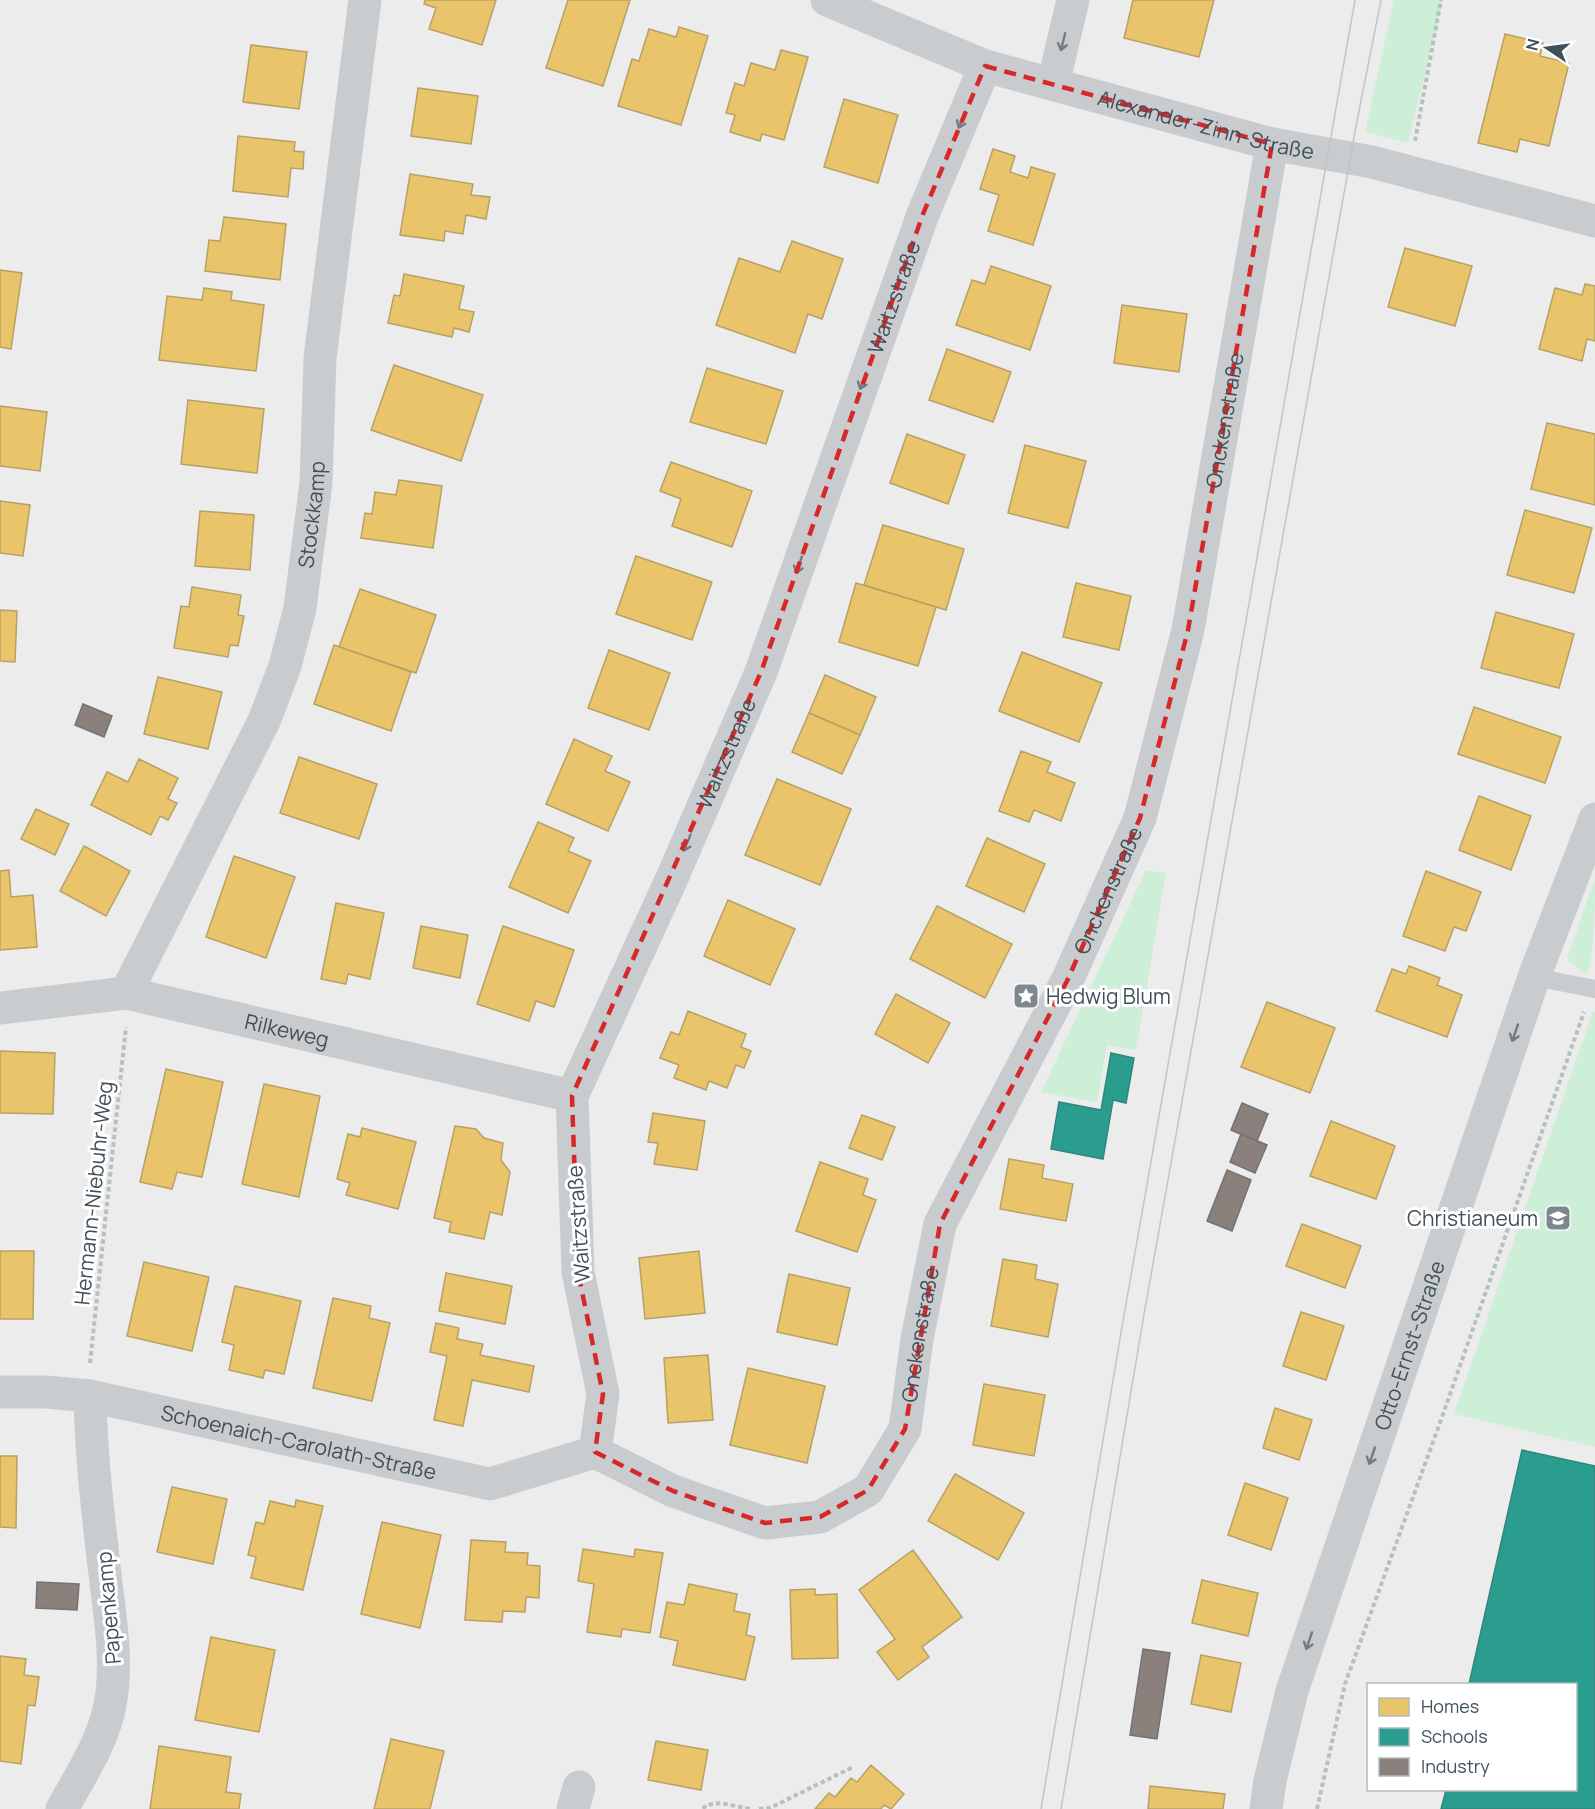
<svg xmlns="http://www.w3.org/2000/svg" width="1595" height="1809" font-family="Manrope,sans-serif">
<rect width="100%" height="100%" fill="#edecec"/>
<g fill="#cdefd8">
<path d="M1394,0H1443L1408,143L1365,132Z"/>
<path d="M1146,870L1166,873L1136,1050L1107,1045L1097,1102L1041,1092Z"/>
<path d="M1595,878C1595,898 1595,962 1586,975L1567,959Z"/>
<path d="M1593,1011L1595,1012V1447L1454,1414Z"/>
</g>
<g fill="#e9c46a" stroke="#b7a165" stroke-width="1.5">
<path d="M425,0H496L482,45L429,29L436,8L424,4Z"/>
<path d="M568,0H630L603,86L546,68Z"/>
<path d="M1133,0H1214L1199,57L1124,38Z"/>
<path d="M679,27L708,36L681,125L618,106L632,59L639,61L649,29L676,37Z"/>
<path d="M1505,34L1543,43L1540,56L1569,63L1549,146L1520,139L1517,152L1478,143Z"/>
<path d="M251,45L307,52L299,109L243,102Z"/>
<path d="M781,50L808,57L784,140L762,134L760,141L730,132L735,115L726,113L735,83L744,86L751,63L775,70Z"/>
<path d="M418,88L478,96L471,144L411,136Z"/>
<path d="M844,99L898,115L878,183L824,167Z"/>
<path d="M238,136L295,142L294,151L304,152L303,169L291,168L288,197L233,191Z"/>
<path d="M993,149L1015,156L1010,172L1028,178L1031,167L1055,174L1033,245L988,231L999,195L980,189Z"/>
<path d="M410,174L473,184L471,195L490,197L486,219L466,215L463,234L445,231L444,241L400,235Z"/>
<path d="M224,217L286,224L280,280L205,271L209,240L220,241Z"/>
<path d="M792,241L843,259L822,319L808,314L795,353L716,325L739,258L780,272Z"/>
<path d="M1405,248L1472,266L1455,326L1388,307Z"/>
<path d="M991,266L1051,286L1030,350L956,325L972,280L985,284Z"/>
<path d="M0,270L22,273L11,349L0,347Z"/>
<path d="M404,274L464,286L459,309L474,312L469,332L454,328L452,337L388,323L394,295L400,296Z"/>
<path d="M1585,284L1595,286V341L1587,339L1582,361L1539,349L1555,288L1582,295Z"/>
<path d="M204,288L232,292L231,300L264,305L256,371L159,360L167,296L202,300Z"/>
<path d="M1122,305L1187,314L1179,372L1114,363Z"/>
<path d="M947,349L1011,372L993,422L929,400Z"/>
<path d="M394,365L483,395L461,461L371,430Z"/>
<path d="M707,368L783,391L766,444L690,422Z"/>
<path d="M188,400L264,409L257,473L181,464Z"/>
<path d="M0,406L47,412L40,471L0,466Z"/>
<path d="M1547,423L1595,434V505L1531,489Z"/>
<path d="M907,434L965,455L948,504L890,483Z"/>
<path d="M1025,445L1086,461L1068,528L1008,513Z"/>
<path d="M671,462L752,491L732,547L672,526L681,499L660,491Z"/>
<path d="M399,480L442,486L433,548L361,538L365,513L372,514L375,492L396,495Z"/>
<path d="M0,501L30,505L23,556L0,553Z"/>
<path d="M1525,510L1592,528L1574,593L1507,575Z"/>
<path d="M200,511L254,515L250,570L195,566Z"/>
<path d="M883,525L964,549L946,610L864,585Z"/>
<path d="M636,556L712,582L692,640L616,614Z"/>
<path d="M856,583L936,607L918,666L839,642Z"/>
<path d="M1076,583L1131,596L1119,650L1063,637Z"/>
<path d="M192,587L241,595L238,615L244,616L238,646L230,645L228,657L174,648L181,606L189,607Z"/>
<path d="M360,589L436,615L416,673L339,647Z"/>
<path d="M0,610L17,611L15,662L0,661Z"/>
<path d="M1496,612L1574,634L1559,688L1481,668Z"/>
<path d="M334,645L411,672L391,731L314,704Z"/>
<path d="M609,650L670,673L649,730L588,708Z"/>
<path d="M1022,652L1102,683L1079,742L999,711Z"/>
<path d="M825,675L876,697L860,735L809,713Z"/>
<path d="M158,677L222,692L208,749L144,734Z"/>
<path d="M1474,707L1561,737L1545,783L1458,754Z"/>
<path d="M809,713L860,735L842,774L792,752Z"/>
<path d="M574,739L612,756L605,771L630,782L608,831L546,804Z"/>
<path d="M1021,751L1051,762L1047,772L1075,783L1061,821L1034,810L1029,822L999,811Z"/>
<path d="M299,757L377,784L359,839L280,813Z"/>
<path d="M139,759L178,778L168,799L177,803L168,820L160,816L151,835L91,805L107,772L128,782Z"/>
<path d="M777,779L851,809L820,885L745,855Z"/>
<path d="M1479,796L1531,816L1511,870L1459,850Z"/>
<path d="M36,809L69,824L55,855L21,839Z"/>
<path d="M538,822L574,838L568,851L591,861L568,913L509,887Z"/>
<path d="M987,838L1045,864L1024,912L966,886Z"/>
<path d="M84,846L130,871L106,916L60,891Z"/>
<path d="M234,856L295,877L266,958L206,937Z"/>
<path d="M9,870L11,897L33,895L37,947L0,950V871Z"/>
<path d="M1426,871L1481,892L1466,931L1454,927L1445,951L1403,936Z"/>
<path d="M728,900L795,929L770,985L704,956Z"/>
<path d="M336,903L384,913L370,979L348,974L346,984L321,979Z"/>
<path d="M937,906L1012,944L985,998L910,959Z"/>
<path d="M421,926L468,935L460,978L413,968Z"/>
<path d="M503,926L574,950L554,1007L536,1001L529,1021L477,1004Z"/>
<path d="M1409,966L1440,978L1437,985L1462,995L1447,1037L1376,1011L1392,969L1406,974Z"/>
<path d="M896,994L950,1023L928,1063L875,1034Z"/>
<path d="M1267,1002L1335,1028L1310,1093L1241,1067Z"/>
<path d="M688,1011L746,1034L741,1047L751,1051L744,1068L736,1065L727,1088L709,1081L706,1090L674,1078L679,1065L660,1058L671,1032L679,1035Z"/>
<path d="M0,1051L55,1053L53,1114L0,1113Z"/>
<path d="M166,1069L223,1082L202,1177L177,1172L172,1189L140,1182Z"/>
<path d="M264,1084L320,1096L299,1197L242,1184Z"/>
<path d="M653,1113L705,1121L697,1170L654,1164L658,1143L648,1142Z"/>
<path d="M862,1115L895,1127L882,1160L849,1148Z"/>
<path d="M1331,1121L1395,1146L1376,1199L1310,1176Z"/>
<path d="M455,1126L476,1129L484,1138L503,1143L501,1160L510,1172L502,1215L490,1212L484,1239L449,1232L451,1222L434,1218Z"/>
<path d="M362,1128L416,1142L398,1209L346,1195L350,1183L337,1179L348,1134L360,1137Z"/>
<path d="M1009,1159L1044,1165L1042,1178L1073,1184L1066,1221L1000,1209Z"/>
<path d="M820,1162L868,1179L863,1195L876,1200L857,1252L796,1231Z"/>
<path d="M1302,1224L1361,1246L1345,1288L1286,1266Z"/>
<path d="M0,1251H34L33,1319H0Z"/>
<path d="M699,1251L705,1313L645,1319L639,1258Z"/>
<path d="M1003,1259L1037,1265L1035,1279L1058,1284L1048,1337L991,1326Z"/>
<path d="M144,1262L209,1277L192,1351L127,1336Z"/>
<path d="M446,1273L512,1286L505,1324L439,1311Z"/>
<path d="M789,1274L850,1288L837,1345L777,1332Z"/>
<path d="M235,1286L301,1301L284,1374L265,1370L263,1378L229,1370L234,1345L222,1342Z"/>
<path d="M333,1298L371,1306L369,1318L390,1323L372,1401L313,1388Z"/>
<path d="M1301,1312L1344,1326L1326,1380L1283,1366Z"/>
<path d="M436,1323L459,1328L457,1339L483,1344L480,1355L534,1366L529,1392L472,1380L463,1426L434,1420L447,1356L430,1352Z"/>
<path d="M708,1355L713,1420L668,1423L664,1358Z"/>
<path d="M748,1368L825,1386L807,1463L730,1445Z"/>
<path d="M984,1384L1045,1395L1034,1456L973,1445Z"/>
<path d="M1275,1408L1312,1420L1299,1460L1263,1448Z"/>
<path d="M0,1456H17L16,1528L0,1527Z"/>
<path d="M955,1474L1024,1513L998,1560L928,1521Z"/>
<path d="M1245,1483L1288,1498L1271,1550L1228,1535Z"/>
<path d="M172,1487L227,1499L213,1564L157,1552Z"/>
<path d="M296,1500L323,1506L303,1590L251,1578L256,1557L248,1555L256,1522L264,1524L270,1501L295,1507Z"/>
<path d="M382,1522L441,1535L420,1628L361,1614Z"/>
<path d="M471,1540L506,1542L505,1552L528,1553L527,1565L540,1566L539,1598L526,1597L525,1612L503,1611L502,1622L465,1620Z"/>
<path d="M583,1549L634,1557L635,1549L663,1553L650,1633L622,1629L621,1637L587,1632L594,1584L578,1581Z"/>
<path d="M913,1550L962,1617L922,1647L929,1657L898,1680L877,1652L895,1639L859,1590Z"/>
<path d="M1202,1580L1258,1593L1248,1636L1192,1623Z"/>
<path d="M689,1584L737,1594L734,1611L750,1614L746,1635L755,1637L745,1680L673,1665L678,1641L660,1637L667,1602L684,1605Z"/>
<path d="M815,1589V1595L837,1594L838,1658L792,1659L790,1590Z"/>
<path d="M211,1637L275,1650L259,1732L195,1720Z"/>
<path d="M1201,1655L1241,1663L1231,1712L1191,1704Z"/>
<path d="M0,1656L26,1659L24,1675L39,1677L35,1706L28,1705L21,1764L0,1761Z"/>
<path d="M391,1739L444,1751L430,1809H374Z"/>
<path d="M656,1741L708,1750L701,1790L648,1780Z"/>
<path d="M159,1746L231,1757L226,1792L241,1794L239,1809H150Z"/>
<path d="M871,1765L904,1794L891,1809L884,1805L881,1809H815L829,1793L835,1797L851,1778L857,1782Z"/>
<path d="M1150,1786L1225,1794L1223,1809H1148Z"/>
</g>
<g fill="#2a9d8f" stroke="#31867f" stroke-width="1.5">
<path d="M1111,1053L1134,1058L1126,1103L1113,1100L1103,1159L1051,1149L1059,1102L1101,1110Z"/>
<path d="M1522,1450L1595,1466V1809H1441L1446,1790H1576V1684H1469Z"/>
</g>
<g fill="#8a817c" stroke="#747272" stroke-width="1.5">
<path d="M83,704L112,716L104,737L75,725Z"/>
<path d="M1242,1103L1268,1114L1257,1141L1231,1130Z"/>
<path d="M1241,1134L1267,1145L1255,1173L1230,1162Z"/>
<path d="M1227,1170L1251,1180L1232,1231L1207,1221Z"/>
<path d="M37,1582L79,1584L77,1610L36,1608Z"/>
<path d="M1143,1649L1170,1653L1157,1739L1130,1735Z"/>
</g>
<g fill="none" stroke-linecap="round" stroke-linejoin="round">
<g stroke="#b4c2bd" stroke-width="4" stroke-dasharray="4.5 3" stroke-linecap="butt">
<path d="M1415,141L1441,0"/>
<path d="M90,1363L126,1027"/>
<path d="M703,1809L706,1805L721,1803L750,1809"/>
<path d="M759,1809L770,1808L853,1767"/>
<path d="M1317,1809L1345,1684L1441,1420L1584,1012"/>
</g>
<path stroke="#c8ccce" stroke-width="18" d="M1534,977L1595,989"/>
<g stroke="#c8ccce" stroke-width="33">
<path id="s1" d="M827,0L985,66L1272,144L1372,162L1595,221"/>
<path d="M1053,84L1073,0"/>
<path id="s2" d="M126,993L264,721L285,666L300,608L316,483L320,358L365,0"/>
<path id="s3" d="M0,1008L126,993L572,1096"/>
<path id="s4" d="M0,1392H46L90,1396L490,1484L595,1452"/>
<path id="s5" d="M595,1452L673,1491L765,1523L820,1517L868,1490L905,1429L917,1339L940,1224L1067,981L1140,818L1188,630L1272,144"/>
<path id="s6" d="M595,1452L603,1394L578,1272L572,1096L672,878L761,672L923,214L985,66"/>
<path d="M62,1809C79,1778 101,1745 109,1710C119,1665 110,1619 105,1574C98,1515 91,1456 90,1396"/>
<path d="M573,1809L579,1787"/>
<path id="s7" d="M1266,1809L1270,1781L1292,1691L1534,977L1595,819"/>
</g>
<g stroke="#c2c4c7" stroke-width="1.5">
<path d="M1041,1809L1123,1321L1355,0"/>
<path d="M1061,1809L1143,1320L1356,126L1381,0"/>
</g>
</g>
<defs><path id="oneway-shaft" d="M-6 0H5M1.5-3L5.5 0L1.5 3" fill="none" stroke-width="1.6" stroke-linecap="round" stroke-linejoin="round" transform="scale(1.5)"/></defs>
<g stroke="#717b83">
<use href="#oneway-shaft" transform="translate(1063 42) rotate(104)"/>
<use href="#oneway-shaft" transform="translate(962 120) rotate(113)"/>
<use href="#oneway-shaft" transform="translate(863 381) rotate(110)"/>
<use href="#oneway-shaft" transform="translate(799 565) rotate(109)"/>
<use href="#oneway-shaft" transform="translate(687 843) rotate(113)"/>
<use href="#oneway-shaft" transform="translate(1515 1033) rotate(109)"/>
<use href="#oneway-shaft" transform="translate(1372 1456) rotate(109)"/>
<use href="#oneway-shaft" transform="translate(1309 1641) rotate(109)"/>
</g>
<path fill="none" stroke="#d62828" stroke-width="4.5" stroke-dasharray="12 8" stroke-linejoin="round" d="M985,66L1272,144L1188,630L1140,818L1067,981L940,1224L905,1429L868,1490L820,1517L765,1523L673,1491L595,1452L603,1394L578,1272L572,1096L761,672L923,214Z"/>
<defs>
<g id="sight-square" transform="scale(1.35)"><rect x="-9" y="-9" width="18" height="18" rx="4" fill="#7e878d" stroke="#fff"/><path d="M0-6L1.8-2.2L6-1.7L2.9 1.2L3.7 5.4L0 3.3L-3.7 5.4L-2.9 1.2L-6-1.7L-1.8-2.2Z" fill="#fff"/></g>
<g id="school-square" transform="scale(1.35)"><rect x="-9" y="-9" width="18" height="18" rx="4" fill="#7e878d" stroke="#fff"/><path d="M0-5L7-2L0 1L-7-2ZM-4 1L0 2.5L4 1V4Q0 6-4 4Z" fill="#fff"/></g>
</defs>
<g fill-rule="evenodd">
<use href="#sight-square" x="1026" y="996"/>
<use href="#school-square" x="1558" y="1218"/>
</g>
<g text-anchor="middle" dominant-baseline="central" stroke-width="6" stroke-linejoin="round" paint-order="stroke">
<g font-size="21" fill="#42505a" stroke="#fff">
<text stroke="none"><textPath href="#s1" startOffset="400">Alexander-Zinn-Straße</textPath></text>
<text stroke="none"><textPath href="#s6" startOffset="1221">Waitzstraße</textPath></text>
<text stroke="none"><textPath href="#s5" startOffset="1434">Onckenstraße</textPath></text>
<text stroke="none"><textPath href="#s2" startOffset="518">Stockkamp</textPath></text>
<text stroke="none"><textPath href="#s6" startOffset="735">Waitzstraße</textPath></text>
<text stroke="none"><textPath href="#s5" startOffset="948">Onckenstraße</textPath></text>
<text stroke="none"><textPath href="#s3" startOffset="292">Rilkeweg</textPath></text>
<text transform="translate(93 1193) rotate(-84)">Hermann-Niebuhr-Weg</text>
<text transform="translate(578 1224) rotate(-94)">Waitzstraße</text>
<text stroke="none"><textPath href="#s5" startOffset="462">Onckenstraße</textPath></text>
<text stroke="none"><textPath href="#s7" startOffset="486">Otto-Ernst-Straße</textPath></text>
<text stroke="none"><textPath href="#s4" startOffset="304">Schoenaich-Carolath-Straße</textPath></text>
<text transform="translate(108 1608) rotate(-95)">Papenkamp</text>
</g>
<g font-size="21" fill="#42505a" stroke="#fff" text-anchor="start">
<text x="1046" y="996">Hedwig Blum</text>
<text x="1538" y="1218" text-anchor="end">Christianeum</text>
</g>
</g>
<rect x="1367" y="1683" width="210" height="108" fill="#ffffff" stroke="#b3b9bd" stroke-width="1.5"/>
<rect x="1379" y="1698" width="30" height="18" fill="#e9c46a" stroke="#b3b9bd" stroke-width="1.5"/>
<text x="1421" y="1713" font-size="18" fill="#42505a">Homes</text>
<rect x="1379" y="1728" width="30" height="18" fill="#2a9d8f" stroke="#b3b9bd" stroke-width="1.5"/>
<text x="1421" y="1743" font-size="18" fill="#42505a">Schools</text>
<rect x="1379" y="1758" width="30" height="18" fill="#8a817c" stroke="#b3b9bd" stroke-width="1.5"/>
<text x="1421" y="1773" font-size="18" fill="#42505a">Industry</text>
<g transform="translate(1547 48) rotate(283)" stroke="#ffffff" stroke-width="4.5" paint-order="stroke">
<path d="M0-4.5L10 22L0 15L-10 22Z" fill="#42505a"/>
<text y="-9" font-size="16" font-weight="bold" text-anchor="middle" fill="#42505a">N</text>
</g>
</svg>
